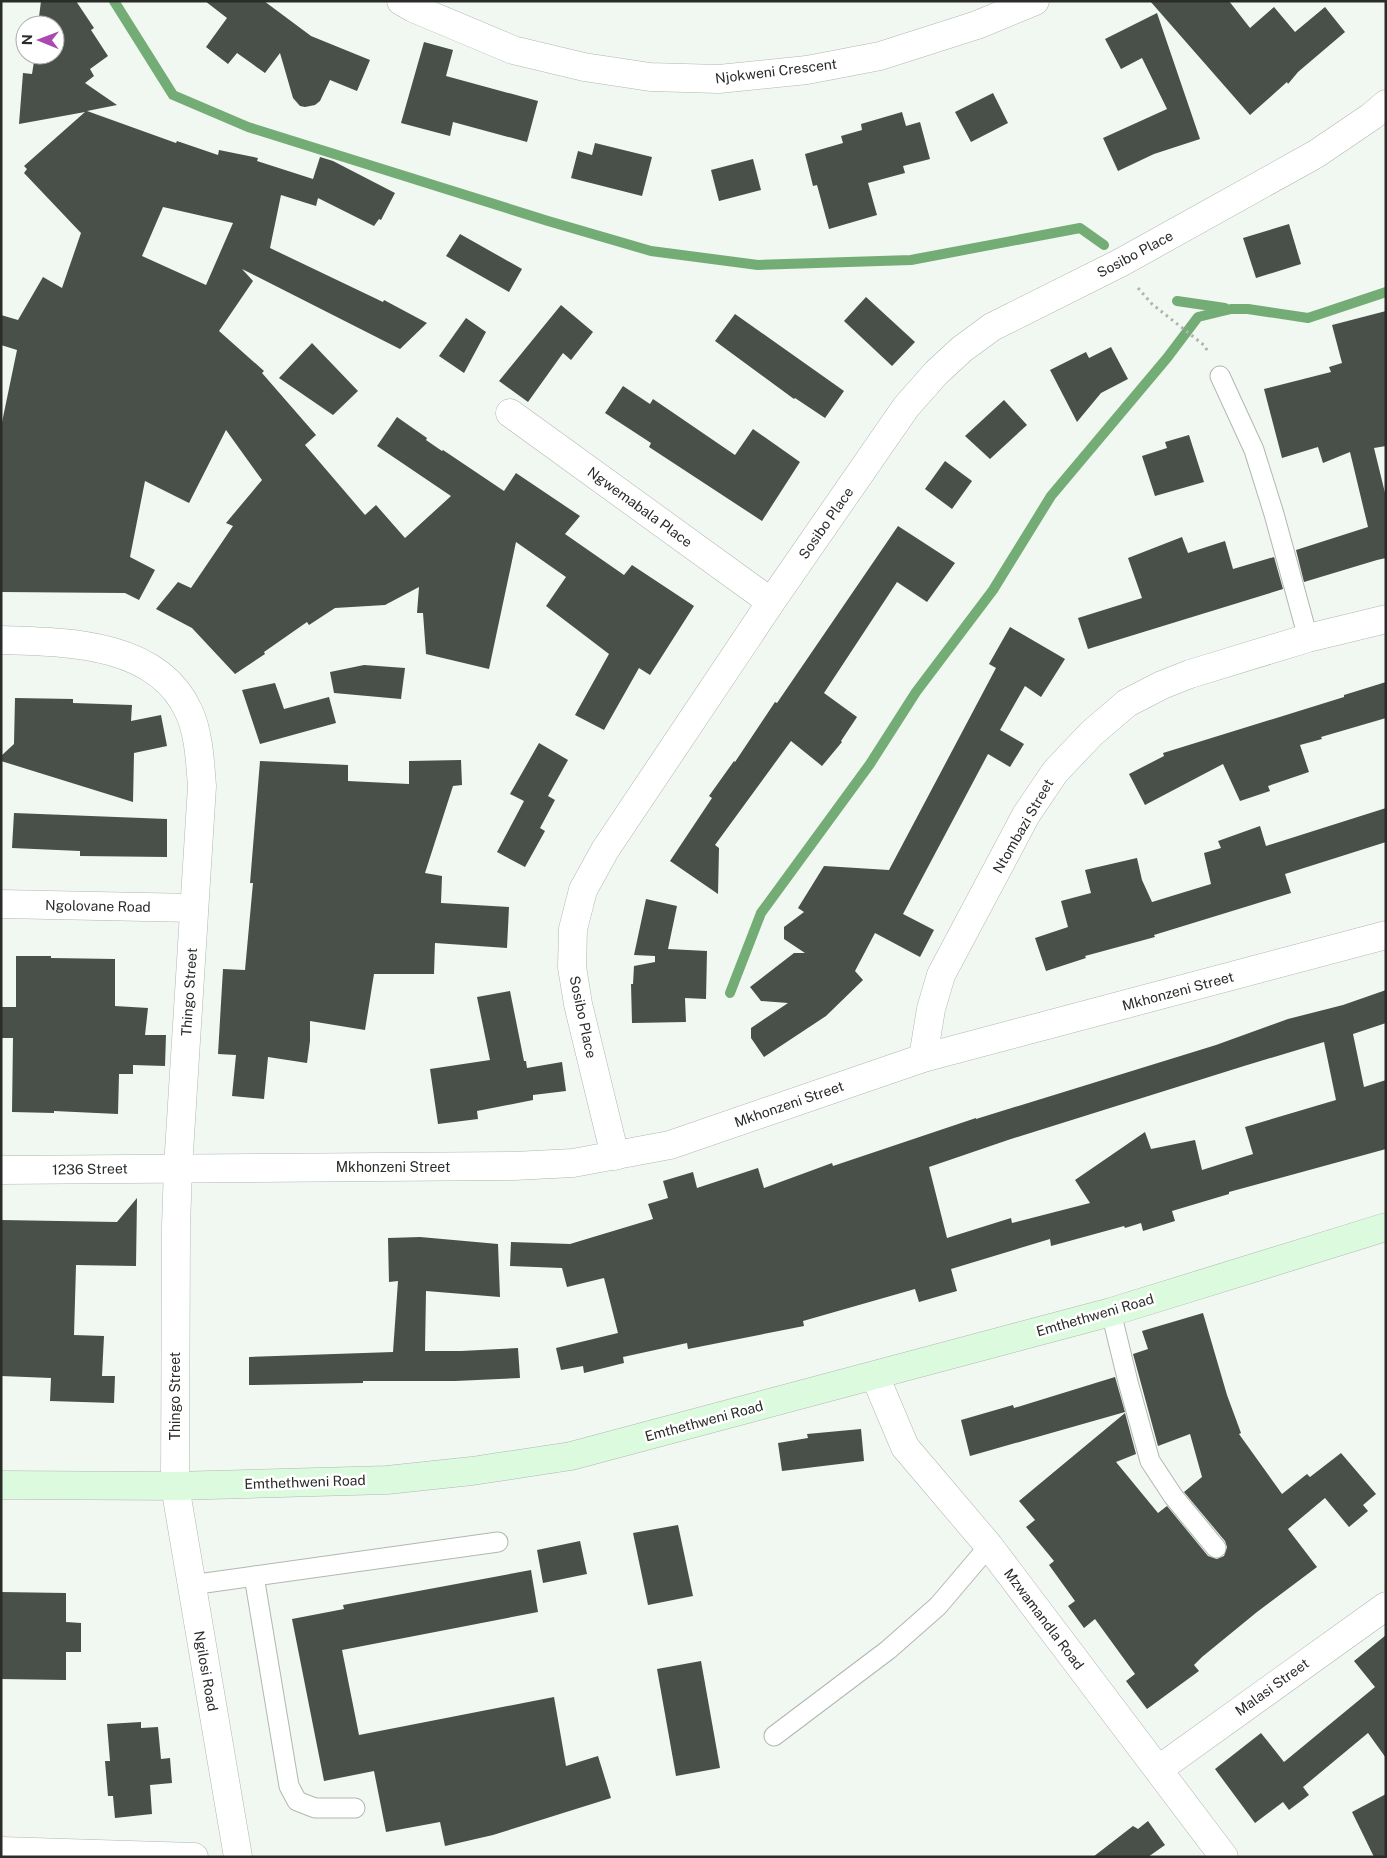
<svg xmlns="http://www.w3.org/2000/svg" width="1387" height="1858" font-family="'Public Sans',sans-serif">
<rect width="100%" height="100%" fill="#f1f7f1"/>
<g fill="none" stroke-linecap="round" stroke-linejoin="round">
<g stroke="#73ac75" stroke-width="10">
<path d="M114,1L173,95L248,127L548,221L651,251L758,265L911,260L1080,228L1104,245"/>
<path d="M1177,301L1225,308"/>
<path d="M730,993L761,913L870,764L916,692L993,590L1051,496L1167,358L1198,317L1231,309H1248L1308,318L1386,292"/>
</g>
</g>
<g fill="#494f49" fill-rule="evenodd">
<path d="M41,1H76L94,28L91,30L108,56L90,69L94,76L85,83L117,105L87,111L176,143L177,141L218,155L219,150L258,158L257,161L313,179L320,157L333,161L395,193L381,220L379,219L374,226L318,198L316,206L281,195L270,248L383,302L384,300L427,323L400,349L242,269L253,281L219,331L264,371L262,373L316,435L305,445L365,515L376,505L405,538L451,496L377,446L397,417L427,438L426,440L442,451L443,450L504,491L516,473L580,516L565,534L624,575L632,565L694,606L650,675L639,668L604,730L575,715L609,654L546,606L566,577L516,542L489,669L426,654L423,613H417L419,587L385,605L335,608L309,625L307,622L264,652L265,654L235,674L192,628L156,609L178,582L191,588L233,526L226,523L262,480L226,430L189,503L145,481L130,557L155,570L139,600L125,593L1,592V427L17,350L1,345V315L18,320L43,277L62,288L81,233L24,173L27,169L24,166L85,112L19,124L23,73L32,74L35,55H55V25H38ZM163,207L233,223L206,285L142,256Z"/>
<path d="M205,1H264L311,36L370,60L357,91L330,80L320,101L315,105L305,107L300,106L293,98L280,53L265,73L237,53L228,64L206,47L227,18Z"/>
<path d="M1150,1H1229L1250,28L1274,7L1295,32L1325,7L1345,32L1298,72L1288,84L1287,82L1250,115Z"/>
<path d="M1157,13L1200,139L1154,154L1118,171L1103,138L1167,109L1142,58L1121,69L1105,39Z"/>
<path d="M424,42L453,50L446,76L538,101L527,142L453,122L450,136L401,123Z"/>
<path d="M993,93L1008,123L971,142L955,112Z"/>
<path d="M902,112L906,126L920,122L930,159L903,166L905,173L868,183L877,215L829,229L817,185L813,186L805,154L843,143L841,136L862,130L861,124Z"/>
<path d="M595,143L652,157L642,196L571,178L578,151L592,155Z"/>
<path d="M753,159L761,190L719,201L711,170Z"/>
<path d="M1289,224L1301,264L1256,278L1243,238Z"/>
<path d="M460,234L522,269L509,292L446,256Z"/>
<path d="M866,297L915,342L892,366L844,321Z"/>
<path d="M561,305L593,332L571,360L563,353L528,402L499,381Z"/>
<path d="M1386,311V446L1374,448L1386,497V558L1377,560L1304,582L1296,550L1368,527L1350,452L1323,463L1318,447L1282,458L1264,389L1331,372L1329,367L1342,363L1332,325Z"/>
<path d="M735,314L844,391L825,418L795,398L794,399L715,341Z"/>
<path d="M466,318L486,332L464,373L439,356Z"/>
<path d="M312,343L358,391L333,415L279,378Z"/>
<path d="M1111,347L1128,379L1101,393L1077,422L1050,370L1086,352L1089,358Z"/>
<path d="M623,386L650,404L653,399L735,455L753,429L800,462L762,521L649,447L651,443L605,413Z"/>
<path d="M1004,400L1027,425L990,459L965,436Z"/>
<path d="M1189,435L1204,482L1155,496L1142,456L1167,448L1165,442Z"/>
<path d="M945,461L972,481L952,509L925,489Z"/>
<path d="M898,526L955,563L927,602L897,582L824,693L857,717L841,741L842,742L822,766L791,741L715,845L719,848L718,894L670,861L712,798L709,796L734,761L735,762L775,702L777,703Z"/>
<path d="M1182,537L1188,553L1225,541L1233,569L1274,557L1283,589L1088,649L1078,618L1142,598L1128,558Z"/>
<path d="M1010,627L1065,659L1041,697L1025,686L1000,730L1024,744L1010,767L988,754L903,914L934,930L920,957L875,933L855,971L863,980L826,1016L764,1057L751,1038V1028L788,1003L761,1001L750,987L794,953H805L784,939V927L804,912L798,908L824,866L889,870L996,668L989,664Z"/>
<path d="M364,665L405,668L401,699L334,693L330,672Z"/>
<path d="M1386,682V718L1321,737L1322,739L1300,745L1309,772L1268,786L1270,791L1240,801L1223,764L1145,805L1129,774L1164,756L1163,753L1344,697V695Z"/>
<path d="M275,683L284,709L329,697L336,723L260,744L242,690Z"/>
<path d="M15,698L73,699V703L132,705L131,721L161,715L167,746L134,753L133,802L1,761V756L14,744Z"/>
<path d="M539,743L568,760L548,796L555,800L540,828L545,831L525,867L497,852L524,801L510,794Z"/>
<path d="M461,760L462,785L453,786L425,873L442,876L441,903L509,907L507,948L435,943L434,974H374L365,1030L310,1021V1041L307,1063L268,1057L264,1099L232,1096L236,1055L218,1054L223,969L245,970L253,883H250L260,761L348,765V781L409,784V761Z"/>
<path d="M1386,808V842L1285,874L1291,893L1154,935L1155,937L1085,956L1086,958L1046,971L1035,938L1068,927L1061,901L1091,893L1085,870L1137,858L1142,880L1152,902L1211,884L1204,853L1221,848L1218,841L1260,826L1266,846Z"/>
<path d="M14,813L167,819V857L80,856V851L12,848Z"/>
<path d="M646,899L677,906L668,949L707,951L706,999L685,998L686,1022L632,1023L631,984H633L634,966L655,962V956L634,955Z"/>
<path d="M16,956H51V958L115,959V1006L148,1008L145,1035H166L165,1066L133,1065V1074H119L118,1114L54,1111V1113L12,1112L13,1038H1V1007H16Z"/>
<path d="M1386,990V1023L1353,1034L1364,1087L1386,1080V1149L1229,1192V1194L1172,1211L1175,1221L1143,1231L1141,1223L1125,1228L1124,1226L1051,1246L1050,1239L951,1269L957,1291L919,1302L915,1289L803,1321L804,1326L688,1349L687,1343L623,1357L624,1363L584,1373L583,1366L561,1370L556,1348L618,1333L604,1278L567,1287L562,1268L510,1266L511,1242L570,1244L653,1219L648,1204L668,1198L663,1181L693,1172L697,1188L758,1168L764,1188L832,1163L833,1166L976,1118V1119L1216,1045L1288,1019L1343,1005ZM1324,1042L1336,1100L1245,1127L1253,1154L1202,1170L1195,1140L1151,1149L1145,1132L1075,1180L1090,1203L1012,1223L1011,1218L947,1238L929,1167L1008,1140L1244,1066Z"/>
<path d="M510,991L524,1061H526L527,1068L562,1062L566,1091L533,1095V1100L477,1111L478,1119L438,1124L430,1069L490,1060L477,997Z"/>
<path d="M137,1198L136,1266L76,1265L74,1335L104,1336L102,1376H115L114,1403L50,1401L51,1378L1,1376V1220L117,1222Z"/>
<path d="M420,1237L498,1244L500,1297L426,1291L425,1351H461L518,1348L520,1378L455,1381H363V1383L249,1385V1357L393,1352L398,1281L389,1282L388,1238Z"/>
<path d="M1203,1313L1227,1395L1241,1433L1239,1434L1282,1494L1307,1474L1310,1477L1341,1453L1376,1494L1363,1505L1368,1511L1349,1527L1325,1498L1288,1529L1317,1567L1257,1612L1202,1657L1194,1665L1199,1671L1147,1709L1126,1681L1135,1674L1095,1619L1084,1628L1068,1606L1075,1601L1049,1565L1054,1561L1026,1527L1035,1520L1019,1501L1125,1413L1136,1454L1116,1462L1158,1513L1167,1506L1208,1556L1217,1559L1224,1556L1227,1547L1225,1541L1184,1492L1202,1477L1190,1434L1158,1446L1133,1354L1148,1349L1142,1331Z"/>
<path d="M1115,1377L1125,1412L970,1456L961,1420L1013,1405L1014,1408Z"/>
<path d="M861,1429L864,1461L782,1471L778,1443L808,1438L807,1434Z"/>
<path d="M678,1525L693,1596L648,1605L633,1533Z"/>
<path d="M580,1541L587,1574L543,1583L537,1550Z"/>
<path d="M531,1570L538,1612L342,1650L359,1735L554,1697L566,1766L598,1756L611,1798L493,1835L445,1846L440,1822L386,1832L374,1771L324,1781L292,1619L344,1609L343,1605Z"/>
<path d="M1,1592L66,1593V1622L81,1623V1652H66V1680L1,1679Z"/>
<path d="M1386,1635V1758L1368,1733L1303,1787L1309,1795L1289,1810L1283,1802L1255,1823L1215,1769L1261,1733L1284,1762L1375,1687L1354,1661Z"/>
<path d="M701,1661L720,1768L676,1776L657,1669Z"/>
<path d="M141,1722V1728L158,1727L161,1759L170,1758L172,1783L150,1785L152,1814L115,1818L113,1796H108L105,1761H110L107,1724Z"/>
<path d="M1386,1794V1857H1374L1352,1812Z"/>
<path d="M1148,1821L1165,1845L1148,1857H1093L1133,1826L1138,1829Z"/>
</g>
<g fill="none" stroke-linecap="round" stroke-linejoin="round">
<g stroke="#b1b7b1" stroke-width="21">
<g id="lane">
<path d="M1220,376L1254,450L1274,514L1308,638"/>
<path d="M1111,1312L1128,1382L1150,1461L1173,1496L1216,1548"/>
<path d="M254,1576L289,1786L297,1801L315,1808H355"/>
<path d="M191,1585L498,1542"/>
<path d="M774,1736L888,1650L938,1606L989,1546"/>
</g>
</g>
<g stroke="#b1b7b1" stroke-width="29">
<g id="street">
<path d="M401,1L413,8L513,50L584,67L650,77L719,79L807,70L880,56L977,25L1035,1"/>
<path d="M510,413L771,602"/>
<path d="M1,640C66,642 158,642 189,712C199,734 200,762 202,786L178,1168L176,1226L175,1486L238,1857"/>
<path d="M1,904L194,908"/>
<path d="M923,1058L931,1009L941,975L1026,815L1055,772L1092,733L1127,703L1162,685L1190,674L1308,638L1386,619"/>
<path d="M615,1156L578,1004L572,967L573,929L583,890L605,850L771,602L906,407L936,373L962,349L992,327L1120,263L1316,154L1372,116L1386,104"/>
<path d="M1,1170L514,1166L573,1163L670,1145L923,1058L1386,935"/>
<path d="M875,1376L905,1447L989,1546L1224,1857"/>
<path d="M1159,1769L1386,1606"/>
<path d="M1,1851L194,1857"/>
</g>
</g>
<g stroke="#b1b7b1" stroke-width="29">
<path id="secondary" d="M1,1485L175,1486L387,1480L472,1471L571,1456L1111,1312L1386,1227"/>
</g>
<path stroke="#afb4af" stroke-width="3" stroke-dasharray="2.5 4" stroke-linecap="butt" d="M1138,288L1152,304L1205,346L1208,353"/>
<use href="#lane" stroke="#fff" stroke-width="19"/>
<use href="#street" stroke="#fff" stroke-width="28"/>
<use href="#secondary" stroke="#dcfbde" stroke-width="28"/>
</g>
<g text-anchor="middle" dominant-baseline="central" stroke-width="5" stroke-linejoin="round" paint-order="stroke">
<g font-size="14" fill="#292c29" stroke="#fff">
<text transform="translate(776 71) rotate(-7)">Njokweni Crescent</text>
<text transform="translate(1135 254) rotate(-28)">Sosibo Place</text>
<text transform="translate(640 507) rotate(36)">Ngwemabala Place</text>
<text transform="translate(826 523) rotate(-55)">Sosibo Place</text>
<text transform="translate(1023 826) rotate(-60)">Ntombazi Street</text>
<text transform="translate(98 906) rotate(1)">Ngolovane Road</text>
<text transform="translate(1178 991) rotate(-15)">Mkhonzeni Street</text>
<text transform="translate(189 992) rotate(-86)">Thingo Street</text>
<text transform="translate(583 1017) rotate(78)">Sosibo Place</text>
<text transform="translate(789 1104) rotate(-19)">Mkhonzeni Street</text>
<text x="393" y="1167">Mkhonzeni Street</text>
<text transform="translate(90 1169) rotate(-1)">1236 Street</text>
<text transform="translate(1095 1315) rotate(-16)">Emthethweni Road</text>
<text transform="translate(175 1396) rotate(-90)">Thingo Street</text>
<text transform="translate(704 1421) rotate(-15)">Emthethweni Road</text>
<text transform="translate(305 1482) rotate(-2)">Emthethweni Road</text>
<text transform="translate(1044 1619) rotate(53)">Mzwamandla Road</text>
<text transform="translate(206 1671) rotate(80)">Ngilosi Road</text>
<text transform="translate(1272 1687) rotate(-36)">Malasi Street</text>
</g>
</g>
<rect width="1387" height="1858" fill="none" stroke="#292c29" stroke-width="5"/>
<g transform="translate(40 40) rotate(271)"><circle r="24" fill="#ffffff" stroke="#a9aba9"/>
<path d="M0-4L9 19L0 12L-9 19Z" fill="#aa49b0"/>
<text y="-8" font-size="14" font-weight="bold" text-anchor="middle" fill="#292c29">N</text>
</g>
</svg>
